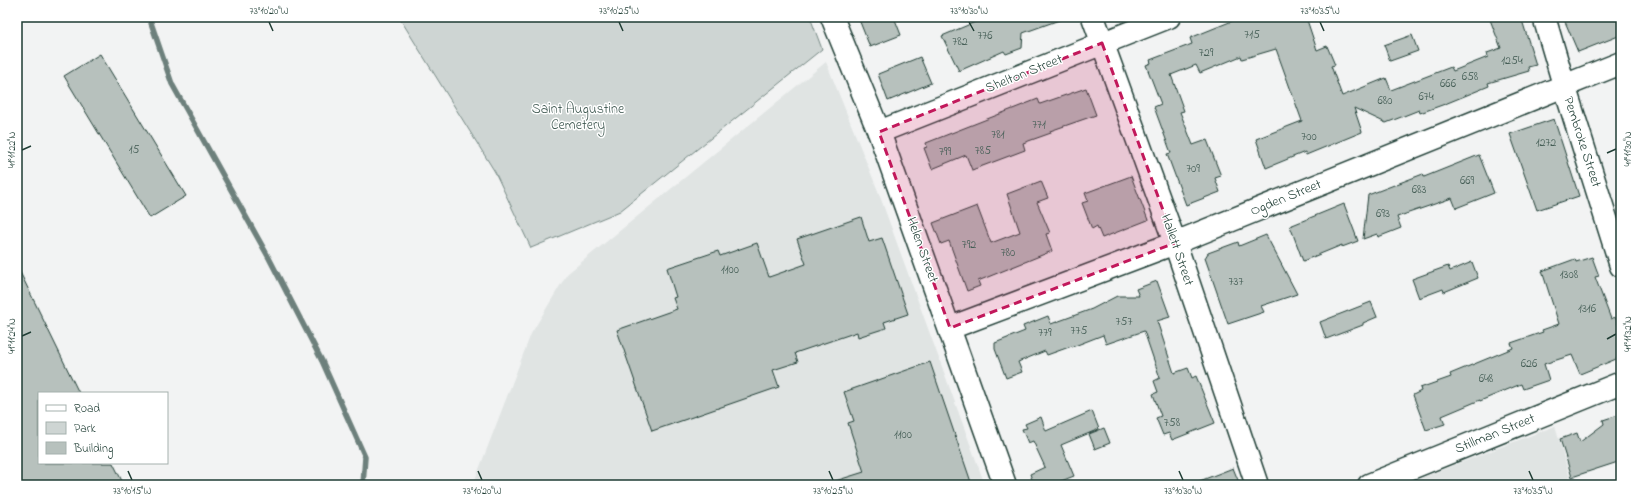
<svg xmlns="http://www.w3.org/2000/svg" width="1638" height="502" font-family="'Indie Flower',sans-serif">
<rect width="100%" height="100%" fill="#f2f3f3"/>
<filter id="ink" filterUnits="userSpaceOnUse"><feTurbulence type="fractalNoise" baseFrequency=".025" numOctaves="2"/><feDisplacementMap in="SourceGraphic" scale="8" xChannelSelector="R" yChannelSelector="G"/><feConvolveMatrix kernelMatrix="1 2 1 2 8 2 1 2 1" color-interpolation-filters="sRGB"/></filter>
<g filter="url(#ink)">
<g fill="#e0e4e3">
<path d="M826,62L878,191L985,485H473L531,334L567,274Z"/>
<path d="M1555,426L1572,485H1403Z"/>
</g>
<path fill="#ced5d3" stroke="#768984" d="M399,17H810L822,49L620,211L531,248L495,172Z"/>
<g fill="none" stroke-linecap="round" stroke-linejoin="round">
<path stroke="#6d807b" stroke-width="5.5" d="M149,17L172,84L269,258L322,361L365,457L363,485"/>
</g>
<g fill="#b7c1bd" stroke="#1f3d34">
<path d="M858,17H894L901,35L870,47Z"/>
<path d="M987,17H1062V19L1023,33L1022,48L1006,54L1004,51L959,71L942,36Z"/>
<path d="M1242,17H1306L1317,50L1327,46L1335,65L1331,66L1342,96L1386,78L1391,90L1451,67L1453,71L1488,57L1487,53L1501,48L1489,17H1521L1536,65L1528,67L1529,71L1488,83L1489,86L1445,104L1420,113L1419,110L1386,123L1354,108L1362,132L1306,155L1305,152L1266,168L1256,139L1302,121L1276,49L1242,59L1241,56L1200,73L1196,65L1171,75L1184,111L1180,112L1193,145L1207,140L1221,176L1215,178L1220,192L1186,205L1167,154L1171,153L1154,107L1161,104L1146,65L1151,63L1150,60L1192,44L1190,38Z"/>
<path d="M1563,17H1618L1621,24V35L1578,52Z"/>
<path d="M1412,35L1418,51L1390,61L1384,45Z"/>
<path d="M100,54L186,196L150,218L64,76Z"/>
<path d="M920,57L931,83L888,101L878,74Z"/>
<path d="M1086,88L1096,115L1050,131L1051,133L1023,143L1025,150L972,170L966,155L932,169L924,148L927,147L926,143L1038,99L1040,104Z"/>
<path d="M1554,119L1579,196L1537,210L1510,134Z"/>
<path d="M1479,155L1494,193L1456,208L1452,198L1397,217L1401,228L1378,237L1377,234L1363,239L1368,195L1423,174L1424,177Z"/>
<path d="M1131,176L1148,220L1102,238L1097,226L1092,229L1082,203L1088,201L1085,193Z"/>
<path d="M1041,181L1048,198L1037,202L1050,233L1046,234L1052,251L978,281L980,286L967,291L949,241L941,244L933,223L977,206L991,243L1020,232L1007,194Z"/>
<path d="M1344,204L1358,241L1342,247V245L1303,261L1290,226Z"/>
<path d="M861,217L869,242L882,238L908,314L884,322L886,328L858,337L857,332L795,353L798,362L773,370L779,387L652,431L617,330L677,309L673,298L676,297L667,268L718,251L720,256L757,243L769,277L806,264L797,239Z"/>
<path d="M1266,235L1297,294L1261,306L1264,312L1228,324L1205,258L1208,253L1238,242L1239,246Z"/>
<path d="M1592,257L1599,276L1595,277L1611,319L1615,317L1621,331V357L1580,374L1572,355L1544,364L1549,380L1523,389L1521,384L1480,401V400L1442,416L1445,424L1426,430L1413,395L1421,391L1420,388L1451,377L1450,374L1513,348L1511,343L1543,332L1542,330L1559,324L1542,271L1575,259L1576,262Z"/>
<path d="M1472,262L1478,278L1444,292L1443,289L1419,298L1412,279L1448,266L1450,271Z"/>
<path d="M17,266L79,393H39V463H113L124,485H17Z"/>
<path d="M1157,281L1170,317L1157,321L1174,373L1188,368L1192,378L1196,376L1215,423L1172,440L1169,433L1163,435L1156,418L1161,416L1153,394L1158,392L1154,381L1160,378L1144,331L1106,344L1103,335L1072,347V346L1047,355L1045,351L1018,362L1022,372L1006,378L995,349V343L1025,331L1023,326L1048,316L1051,324L1092,309L1117,296H1139L1136,289Z"/>
<path d="M1371,302L1377,317L1363,323V325L1326,339L1320,322Z"/>
<path d="M930,362L972,485H833L832,482L864,472L848,423L854,421L844,392Z"/>
<path d="M1092,411L1099,429L1061,445L1074,476L1051,485H1034L1030,474L1045,467L1033,441L1028,443L1022,429L1027,428L1025,424L1041,417L1046,431Z"/>
<path d="M1621,414V461L1572,477L1560,439L1577,433L1580,442L1604,424L1603,420Z"/>
<path d="M1104,428L1110,443L1095,449L1089,434Z"/>
<path d="M1233,468L1240,485H1192V484Z"/>
</g>
<g fill="none" stroke-linecap="round" stroke-linejoin="round">
<g stroke="#1f3d34" stroke-width="25">
<g id="minor">
<path d="M832,17L879,132L1005,485"/>
<path d="M1093,17L1175,243L1257,485"/>
<path d="M1544,17L1564,85L1621,266"/>
<path d="M879,132L1169,17"/>
<path d="M950,328L1175,243L1621,63"/>
<path d="M1369,485L1621,383"/>
</g>
</g>
<use href="#minor" stroke="#fff" stroke-width="22"/>
</g>
</g>
<path fill="#c2185b" fill-opacity="0.2" stroke="#c2185b" stroke-width="3" stroke-dasharray="8 5" stroke-linejoin="round" d="M1102,43L1175,243L950,328L879,132Z"/>
<path fill="none" stroke="#1f3d34" stroke-width="1.5" d="M269,22L273,31M619,22L623,31M969,22L974,31M1320,22L1324,31M22,150L31,146M1607,153L1616,149M22,336L31,332M1607,339L1616,334M128,471L132,480M478,471L482,480M829,471L833,480M1179,471L1183,480M1529,471L1533,480"/>
<g text-anchor="middle" dominant-baseline="central" stroke-width="3" stroke-linejoin="round" paint-order="stroke">
<g font-size="12" fill="#455e56">
<text x="1252" y="35">715</text>
<text x="985" y="36">776</text>
<text x="960" y="42">782</text>
<text x="1206" y="53">729</text>
<text x="1512" y="61">1254</text>
<text x="1470" y="77">658</text>
<text x="1448" y="84">666</text>
<text x="1426" y="97">674</text>
<text x="1385" y="101">680</text>
<text x="1039" y="125">771</text>
<text x="998" y="135">781</text>
<text x="1309" y="137">700</text>
<text x="1546" y="143">1272</text>
<text x="134" y="150">15</text>
<text x="983" y="151">785</text>
<text x="945" y="152">799</text>
<text x="1193" y="169">709</text>
<text x="1467" y="181">669</text>
<text x="1419" y="190">683</text>
<text x="1383" y="214">693</text>
<text x="969" y="245">792</text>
<text x="1008" y="253">780</text>
<text x="730" y="270">1100</text>
<text x="1569" y="275">1308</text>
<text x="1236" y="282">737</text>
<text x="1587" y="309">1316</text>
<text x="1124" y="322">757</text>
<text x="1079" y="331">775</text>
<text x="1045" y="333">779</text>
<text x="1529" y="364">626</text>
<text x="1486" y="379">648</text>
<text x="1172" y="423">758</text>
<text x="903" y="435">1100</text>
</g>
<g font-size="14" fill="#1f3d34" stroke="#fff">
<text transform="translate(1024 74) rotate(-22)">Shelton Street</text>
<text transform="translate(1582 142) rotate(72)">Pembroke Street</text>
<text transform="translate(1286 198) rotate(-22)">Ogden Street</text>
<text transform="translate(922 250) rotate(70)">Helen Street</text>
<text transform="translate(1177 250) rotate(71)">Hallett Street</text>
<text transform="translate(1495 434) rotate(-22)">Stillman Street</text>
</g>
<g font-size="14" fill="#425b54" stroke="#fff">
<text x="578" y="109">Saint Augustine<tspan x="578" dy="16">Cemetery</tspan></text>
</g>
</g>
<rect width="1638" height="502" fill="none" stroke="#fff" stroke-width="44"/>
<rect x="38" y="392" width="130" height="72" fill="#ffffff" stroke="#a5b1ae"/>
<rect x="46" y="405" width="20" height="6" fill="#ffffff" stroke="#a5b1ae"/>
<text x="74" y="412" font-size="12" fill="#1f3d34">Road</text>
<rect x="46" y="422" width="20" height="12" fill="#ced5d3" stroke="#a5b1ae"/>
<text x="74" y="432" font-size="12" fill="#1f3d34">Park</text>
<rect x="46" y="442" width="20" height="12" fill="#b7c1bd" stroke="#a5b1ae"/>
<text x="74" y="452" font-size="12" fill="#1f3d34">Building</text>
<rect x="22" y="22" width="1594" height="458" fill="none" stroke="#1f3d34" stroke-width="1.5"/>
<g font-size="10" text-anchor="middle" fill="#1f3d34">
<text x="269" y="14">73°10'20"W</text>
<text x="619" y="14">73°10'25"W</text>
<text x="969" y="14">73°10'30"W</text>
<text x="1320" y="14">73°10'35"W</text>
<text transform="translate(1627 149) rotate(-90)" y="4">41°11'30"N</text>
<text transform="translate(11 150) rotate(-90)" y="4">41°11'22"N</text>
<text transform="translate(1627 334) rotate(-90)" y="4">41°11'32"N</text>
<text transform="translate(11 336) rotate(-90)" y="4">41°11'24"N</text>
<text x="132" y="494">73°10'15"W</text>
<text x="482" y="494">73°10'20"W</text>
<text x="833" y="494">73°10'25"W</text>
<text x="1183" y="494">73°10'30"W</text>
<text x="1533" y="494">73°10'35"W</text>
</g>
</svg>
